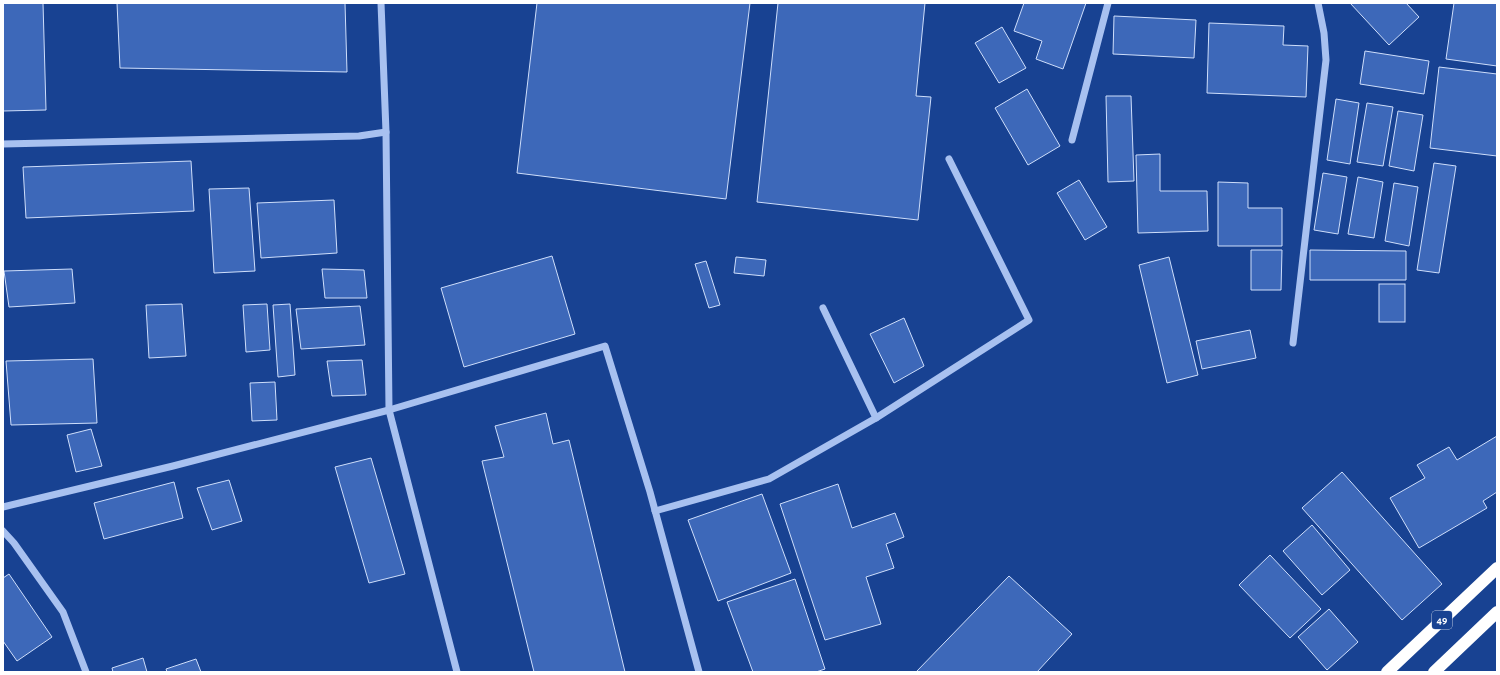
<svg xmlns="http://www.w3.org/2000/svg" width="1500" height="675" font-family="'Alegreya Sans',sans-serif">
<rect width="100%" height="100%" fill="#184292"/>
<g fill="#3d68b9" stroke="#cedefb">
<path d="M3,3H43L46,110L3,111Z"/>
<path d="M117,3H345L347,72L120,68Z"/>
<path d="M537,3H750L726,199L517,173Z"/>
<path d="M778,3H925L916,96L931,97L918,220L757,202Z"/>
<path d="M1024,3H1086L1063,69L1036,59L1042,41L1014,31Z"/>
<path d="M1350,3H1406L1419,17L1389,45Z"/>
<path d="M1454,3H1497V66L1446,59Z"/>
<path d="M1114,16L1196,20L1194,58L1113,54Z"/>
<path d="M1209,23L1284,26L1283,45L1308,46L1306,97L1207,93Z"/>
<path d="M1002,27L1026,68L999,83L975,43Z"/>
<path d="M1365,51L1429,61L1424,94L1360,84Z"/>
<path d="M1439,67L1497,74V156L1430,148Z"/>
<path d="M1027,89L1060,146L1028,165L995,108Z"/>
<path d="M1106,96H1131L1134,181L1108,182Z"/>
<path d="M1336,99L1359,103L1350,164L1327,160Z"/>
<path d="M1367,103L1393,107L1383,166L1357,162Z"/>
<path d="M1398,111L1423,115L1414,171L1389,166Z"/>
<path d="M1160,154V191H1207L1208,231L1138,233L1136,155Z"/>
<path d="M191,161L194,211L26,218L23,167Z"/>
<path d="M1434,163L1456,166L1439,273L1417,270Z"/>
<path d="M1323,173L1347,177L1338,234L1314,230Z"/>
<path d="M1358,177L1383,182L1374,238L1348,234Z"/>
<path d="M1079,180L1107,227L1085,240L1057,193Z"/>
<path d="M1218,182L1248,183V208H1282V246H1218Z"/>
<path d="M1394,183L1418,187L1409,246L1385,241Z"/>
<path d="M249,188L255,271L214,273L209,189Z"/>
<path d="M334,200L337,253L261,258L257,203Z"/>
<path d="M1251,250H1282L1281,290H1251Z"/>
<path d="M1310,250L1406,251V280H1310Z"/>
<path d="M552,256L575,334L464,367L441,288Z"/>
<path d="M736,257L766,260L764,276L734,273Z"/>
<path d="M1169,257L1198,375L1167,383L1139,265Z"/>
<path d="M706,261L720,305L709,308L695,264Z"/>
<path d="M72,269L75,303L9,307L4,271Z"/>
<path d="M322,269L364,270L367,298H325Z"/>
<rect x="1379" y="284" width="26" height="38"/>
<path d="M182,304L186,356L149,358L146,305Z"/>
<path d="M267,304L270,350L246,352L243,305Z"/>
<path d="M290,304L295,375L278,377L273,305Z"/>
<path d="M360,306L365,345L301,349L296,309Z"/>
<path d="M904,318L924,366L894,383L870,334Z"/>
<path d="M1250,330L1256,358L1202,369L1196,341Z"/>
<path d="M93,359L97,423L11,425L6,361Z"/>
<path d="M362,360L366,395L332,396L327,361Z"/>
<path d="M275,382L277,420L252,421L250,383Z"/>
<path d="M546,413L553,444L569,440L625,672H534L482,461L504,457L495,426Z"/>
<path d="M91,429L102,466L76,472L67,435Z"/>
<path d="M1497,436V492L1483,501L1487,508L1419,548L1390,498L1425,478L1417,465L1449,447L1457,460Z"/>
<path d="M371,458L405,574L369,583L335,467Z"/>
<path d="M1342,472L1442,584L1402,620L1302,508Z"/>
<path d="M229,480L242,521L212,530L197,488Z"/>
<path d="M174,482L183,518L104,539L94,503Z"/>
<path d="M838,484L852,528L895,513L904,537L886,544L894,568L866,577L881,624L825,640L780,504Z"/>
<path d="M762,494L791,573L718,601L688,520Z"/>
<path d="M1312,525L1350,570L1322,595L1283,551Z"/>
<path d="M1270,555L1321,609L1290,638L1239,585Z"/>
<path d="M9,574L52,637L17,661L3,641V578Z"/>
<path d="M1009,576L1072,634L1037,672H916Z"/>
<path d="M795,579L825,669L816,672H753L727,602Z"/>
<path d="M1329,609L1358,642L1327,670L1298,637Z"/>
<path d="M143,658L147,672H113L112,668Z"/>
<path d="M196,659L201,672H167L166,669Z"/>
</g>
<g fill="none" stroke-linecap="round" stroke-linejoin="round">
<g stroke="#a8c1f0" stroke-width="7">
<path d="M381,3L386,132L389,410L457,672"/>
<path d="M1072,140L1108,3"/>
<path d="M3,144L359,136L386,132"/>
<path d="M823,308L876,418"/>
<path d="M1293,343L1326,60L1324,33L1318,3"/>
<path d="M3,507L173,466L389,410L605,346L650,492L699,672"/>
<path d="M655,511L769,479L876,418L1029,320L949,159"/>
<path d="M3,531L14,543L63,612L86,672"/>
</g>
<g stroke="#fff" stroke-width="12">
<path d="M1387,672L1497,568"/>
<path d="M1434,672L1497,612"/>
</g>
</g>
<g text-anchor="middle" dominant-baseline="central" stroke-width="4" stroke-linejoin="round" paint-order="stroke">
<rect fill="#184292" stroke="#bac6de" stroke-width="1" x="1432" y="611" width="20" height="18" rx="3"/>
<g font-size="11" font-weight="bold" fill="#fff">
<text x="1442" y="620">49</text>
</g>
</g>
<rect width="1500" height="675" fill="none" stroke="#ffffff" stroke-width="8"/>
</svg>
